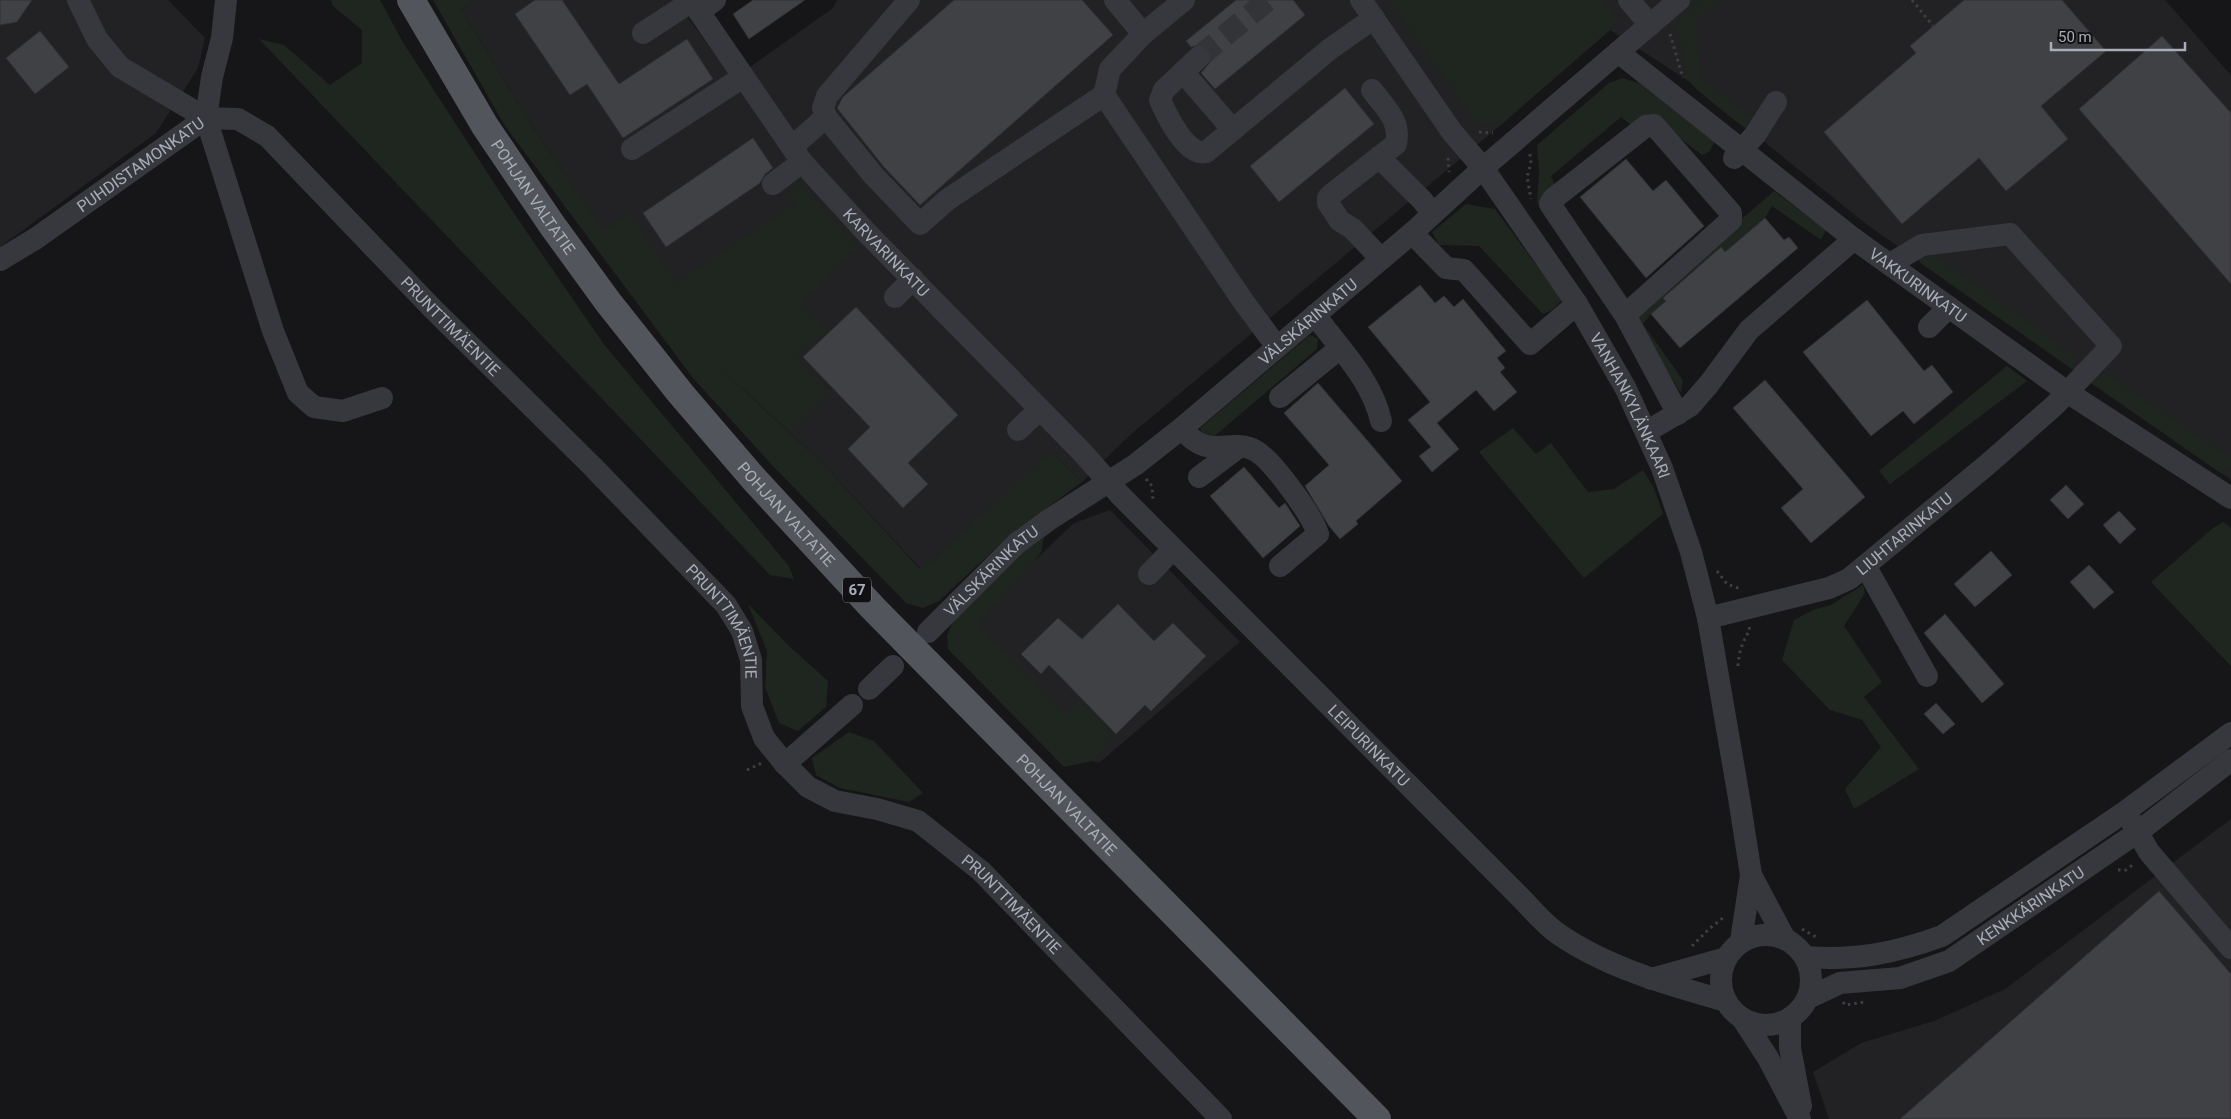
<svg xmlns="http://www.w3.org/2000/svg" width="2231" height="1119" font-family="Roboto,sans-serif">
<rect width="100%" height="100%" fill="#161618"/>
<g fill="#222225">
<path d="M0,0H168L205,38L198,68L156,133L0,247Z"/>
<path d="M475,0H675L733,79L833,8L837,0H2165L2231,75V480L1866,224L1690,82L1610,30L1502,124L1129,436L1082,482L1053,453L933,560L920,568L823,464L683,333L604,232L539,137L461,9Z"/>
<path d="M1110,510L1240,642L1099,763L1093,761L967,625L1074,523Z"/>
<path d="M2231,819V1119H1829L1813,1072L1861,1043L1934,1021L2005,989Z"/>
</g>
<g fill="#1e261f">
<path d="M331,0H380L404,44L509,206L603,343L789,566L794,579L770,575L259,39L284,45L330,85L362,63V30L333,6Z"/>
<path d="M433,0H475L461,9L539,137L604,231L630,213L676,283L795,203L788,192L799,182L858,247L802,302L827,331L796,359L829,393L791,432L720,368L823,464L919,568L933,560L1043,458L1053,453L1082,482L1011,534L939,601L923,608L906,603L771,464L693,378L505,126Z"/>
<path d="M1389,0H1601L1618,18L1610,30L1502,124L1476,123Z"/>
<path d="M1702,0H1720L1695,21L1701,78L1754,119L1746,129C1736,121 1694,89 1689,81C1680,64 1685,40 1673,25Z"/>
<path d="M1622,78L1639,83L1714,142L1710,151L1702,155L1654,118L1633,127L1621,117L1551,176L1605,305L1537,202L1539,172L1537,145L1609,83Z"/>
<path d="M1774,191L1826,230L1821,240L1772,206L1765,218L1651,314L1643,324L1683,380L1681,393L1632,314Z"/>
<path d="M1466,204L1495,209L1562,300L1552,310L1543,314L1479,246L1439,245L1432,232Z"/>
<path d="M1932,253L2076,356L2072,369L1919,262Z"/>
<path d="M1310,335L1318,339L1317,349L1210,440L1203,436L1200,428Z"/>
<path d="M2007,366L2027,381L1890,484L1879,471Z"/>
<path d="M2103,374L2112,377L2231,458V468L2222,474L2091,383Z"/>
<path d="M1513,428L1536,454L1551,443L1588,492L1614,489L1643,470L1654,488L1663,514L1584,578L1479,452Z"/>
<path d="M2223,522L2231,528V666L2151,582L2213,528Z"/>
<path d="M1044,537L1041,553L977,626L1065,713L1079,701L1114,736L1093,761L1064,767L948,649L947,636L955,616L1021,553Z"/>
<path d="M1863,585L1865,593L1844,626L1882,682L1864,697L1919,769L1854,809L1845,789L1881,747L1862,720L1830,710L1782,660L1794,620L1813,610L1831,605Z"/>
<path d="M748,604L789,646L828,681L826,707L798,731L779,723L765,687L767,651Z"/>
<path d="M849,732L874,741L923,793L909,802L840,788L816,775L812,758Z"/>
</g>
<g fill="#404145" stroke="#303034">
<path d="M0,0H32L17,22L0,25Z"/>
<path d="M535,0H562L619,84L687,39L713,79L623,138L587,84L570,95L515,14Z"/>
<path d="M753,0H805L749,39L733,14Z"/>
<path d="M954,0H1082L1113,35L920,205L884,167L837,108L843,97Z"/>
<path d="M1236,0H1293L1305,15L1215,89L1201,73L1211,61L1212,54L1209,48L1202,44L1191,47L1186,41Z"/>
<path d="M1964,0H2062L2106,51L2041,106L2068,139L2006,191L1979,158L1902,224L1824,132L1916,53L1910,46Z"/>
<path d="M40,31L69,67L35,94L6,58Z"/>
<path d="M2162,36L2231,113V284L2079,109Z"/>
<path d="M1345,88L1374,124L1279,202L1250,166Z"/>
<path d="M753,138L773,168L765,174L760,183L666,247L643,213Z"/>
<path d="M1626,159L1653,191L1666,180L1704,226L1646,278L1580,197Z"/>
<path d="M1765,218L1784,240L1789,237L1798,248L1680,348L1651,314L1666,301L1663,298L1721,247L1725,252Z"/>
<path d="M1420,285L1435,303L1444,296L1454,307L1463,299L1506,351L1497,358L1505,368L1500,372L1517,392L1494,411L1476,390L1437,423L1459,449L1432,472L1419,456L1431,447L1408,420L1430,402L1368,327Z"/>
<path d="M1867,300L1924,371L1932,365L1953,392L1914,424L1903,411L1871,436L1803,352Z"/>
<path d="M856,307L958,415L908,463L928,484L903,508L848,449L870,427L803,357Z"/>
<path d="M1765,380L1865,497L1811,543L1781,508L1803,489L1733,408Z"/>
<path d="M1318,383L1402,481L1356,521L1358,524L1340,539L1329,526L1305,486L1329,465L1284,413Z"/>
<path d="M1244,467L1279,508L1285,503L1300,526L1263,558L1210,496Z"/>
<path d="M2066,485L2084,504L2068,519L2050,500Z"/>
<path d="M2119,511L2136,529L2120,544L2103,525Z"/>
<path d="M1991,551L2012,575L1975,607L1954,584Z"/>
<path d="M2089,565L2114,592L2094,609L2070,582Z"/>
<path d="M1118,604L1154,641L1173,623L1206,656L1151,711L1145,705L1116,734L1049,665L1041,674L1021,654L1058,618L1082,639Z"/>
<path d="M1945,614L2004,684L1982,703L1924,633Z"/>
<path d="M1936,703L1955,724L1943,734L1924,714Z"/>
<path d="M2159,891L2231,974V1119H1900Z"/>
</g>
<g fill="none" stroke-linecap="round" stroke-linejoin="round">
<path stroke="#333438" stroke-width="22" stroke-dasharray="22 11" stroke-linecap="butt" d="M1199,57L1268,0"/>
<g stroke="#3d3f44" stroke-width="3" stroke-dasharray="2.5 4" stroke-linecap="butt">
<path d="M1912,0L1933,26"/>
<path d="M1670,34L1683,78"/>
<path d="M1479,132L1493,133"/>
<path d="M1530,154L1531,163L1527,177L1531,199"/>
<path d="M1448,158L1449,172"/>
<path d="M1146,479L1152,486L1153,501"/>
<path d="M1717,571L1727,584L1741,589"/>
<path d="M1738,666C1739,652 1742,642 1750,630L1749,627"/>
<path d="M747,770L762,763"/>
<path d="M2118,870H2126L2135,863"/>
<path d="M1802,929L1816,937"/>
<path d="M1692,946L1709,929L1724,917"/>
<path d="M1843,1002L1845,1005L1865,1002"/>
</g>
<g stroke="#37383d" stroke-width="22">
<path d="M78,0L97,39L120,67L206,118L273,331L298,393L314,407L343,411L382,398"/>
<path id="s1" d="M691,0L802,162L866,232L1082,452L1120,495L1519,896C1531,908 1543,923 1557,933C1607,968 1669,985 1726,1001"/>
<path d="M909,0L827,96L823,108L826,117L874,176L920,224L947,200L1104,95L1243,301L1277,347"/>
<path d="M1115,0L1143,34"/>
<path id="s2" d="M1361,0L1452,132L1483,168L1577,304L1626,389L1662,468L1691,552L1708,618L1739,798L1751,875L1741,941"/>
<path d="M1629,0L1650,25"/>
<path d="M699,12L715,0"/>
<path d="M643,33L692,1"/>
<path id="s3" d="M1618,52L1854,239L2067,392L2231,498"/>
<path d="M1199,57L1164,90L1160,100C1167,116 1187,157 1206,152L1330,49L1374,18"/>
<path d="M1183,72L1233,130"/>
<path d="M1372,90C1385,108 1401,120 1396,144L1332,194L1328,198V203L1340,221L1353,229L1381,259"/>
<path d="M1104,95L1110,69L1143,34L1184,0"/>
<path id="s4" d="M206,118L238,119L267,136L432,308L593,467L726,605L742,631L751,660L752,706L764,738L785,764L808,787L835,801L877,809L918,821L981,871L1221,1119"/>
<path d="M792,147L826,117"/>
<path d="M632,149L743,77"/>
<path d="M1379,157L1423,201L1432,214"/>
<path d="M1734,158L1755,135L1776,102"/>
<path d="M773,184L802,162"/>
<path d="M1412,233L1446,268L1464,270L1530,344L1577,304"/>
<path id="s5" d="M0,260L35,239L206,118L212,77L222,38L226,0"/>
<path d="M895,297L913,279"/>
<path d="M1315,315C1339,348 1372,380 1381,421"/>
<path d="M1625,315L1731,220V213L1654,125L1646,126L1553,199L1550,204L1625,315L1678,414"/>
<path d="M1929,327L1949,307"/>
<path d="M1280,397L1340,348"/>
<path d="M1182,428C1208,463 1230,436 1256,451C1273,461 1312,515 1318,534L1280,566"/>
<path d="M1018,430L1040,409"/>
<path d="M1646,432L1690,406L1709,384L1749,330L1854,239"/>
<path d="M1199,477L1239,447"/>
<path d="M1866,567L1927,676"/>
<path d="M1149,574L1173,549"/>
<path id="s6" d="M1708,618L1829,588L1849,579L1988,464L2055,405L2111,346L2010,234L1922,245L1890,264"/>
<path id="s7" d="M928,632L1017,543L1050,519L1135,465L1182,428L1412,233L1483,168L1679,0"/>
<path d="M869,689L893,666"/>
<path d="M785,764L852,705"/>
<path d="M2130,819L2149,852L2231,948"/>
<path d="M1751,875L1785,939"/>
<circle cx="1766" cy="980" r="45"/>
<path d="M1806,957C1855,961 1895,953 1942,936L2126,811L2231,733"/>
<path d="M1651,979L1726,958"/>
<path id="s8" d="M1808,998L1840,983L1900,978L1949,961L2138,832L2231,760"/>
<path d="M1742,1018L1768,1058L1800,1119"/>
<path d="M1790,1018V1048L1801,1106"/>
</g>
<path stroke="#53555c" stroke-width="28" id="s9" d="M411,0L485,126L552,225L608,302L681,394L753,478L873,608L1377,1119"/>
</g>
<g text-anchor="middle" dominant-baseline="central" stroke-width="4" stroke-linejoin="round" paint-order="stroke">
<rect fill="#111113" stroke="#7b7e86" stroke-width="1" x="843" y="577.5" width="28" height="25" rx="4"/>
<g font-size="15" font-weight="bold" fill="#a8adb8">
<text x="857" y="590">67</text>
</g>
<g font-size="16" fill="#a8adb8" stroke="#111113">
<text stroke="none"><textPath href="#s5" startOffset="170">PUHDISTAMONKATU</textPath></text>
<text stroke="none"><textPath href="#s9" startOffset="232">POHJAN VALTATIE</textPath></text>
<text stroke="none"><textPath href="#s1" startOffset="320">KARVARINKATU</textPath></text>
<text stroke="none"><textPath href="#s3" startOffset="380">VAKKURINKATU</textPath></text>
<text stroke="none"><textPath href="#s7" startOffset="492">VÄLSKÄRINKATU</textPath></text>
<text stroke="none"><textPath href="#s4" startOffset="330">PRUNTTIMÄENTIE</textPath></text>
<text stroke="none"><textPath href="#s2" startOffset="488">VANHANKYLÄNKAARI</textPath></text>
<text stroke="none"><textPath href="#s9" startOffset="638">POHJAN VALTATIE</textPath></text>
<text stroke="none"><textPath href="#s6" startOffset="218">LIUHTARINKATU</textPath></text>
<text stroke="none"><textPath href="#s7" startOffset="88">VÄLSKÄRINKATU</textPath></text>
<text stroke="none"><textPath href="#s4" startOffset="735">PRUNTTIMÄENTIE</textPath></text>
<text stroke="none"><textPath href="#s1" startOffset="1010">LEIPURINKATU</textPath></text>
<text stroke="none"><textPath href="#s9" startOffset="1042">POHJAN VALTATIE</textPath></text>
<text stroke="none"><textPath href="#s4" startOffset="1170">PRUNTTIMÄENTIE</textPath></text>
<text stroke="none"><textPath href="#s8" startOffset="246">KENKKÄRINKATU</textPath></text>
</g>
</g>
<path d="M2051 42v8h134v-8" fill="none" stroke="#a8adb8" stroke-width="2.5"/>
<text x="2058" y="42" font-size="15" fill="#a8adb8" stroke="#111113" stroke-width="4" paint-order="stroke">50 m</text>
</svg>
